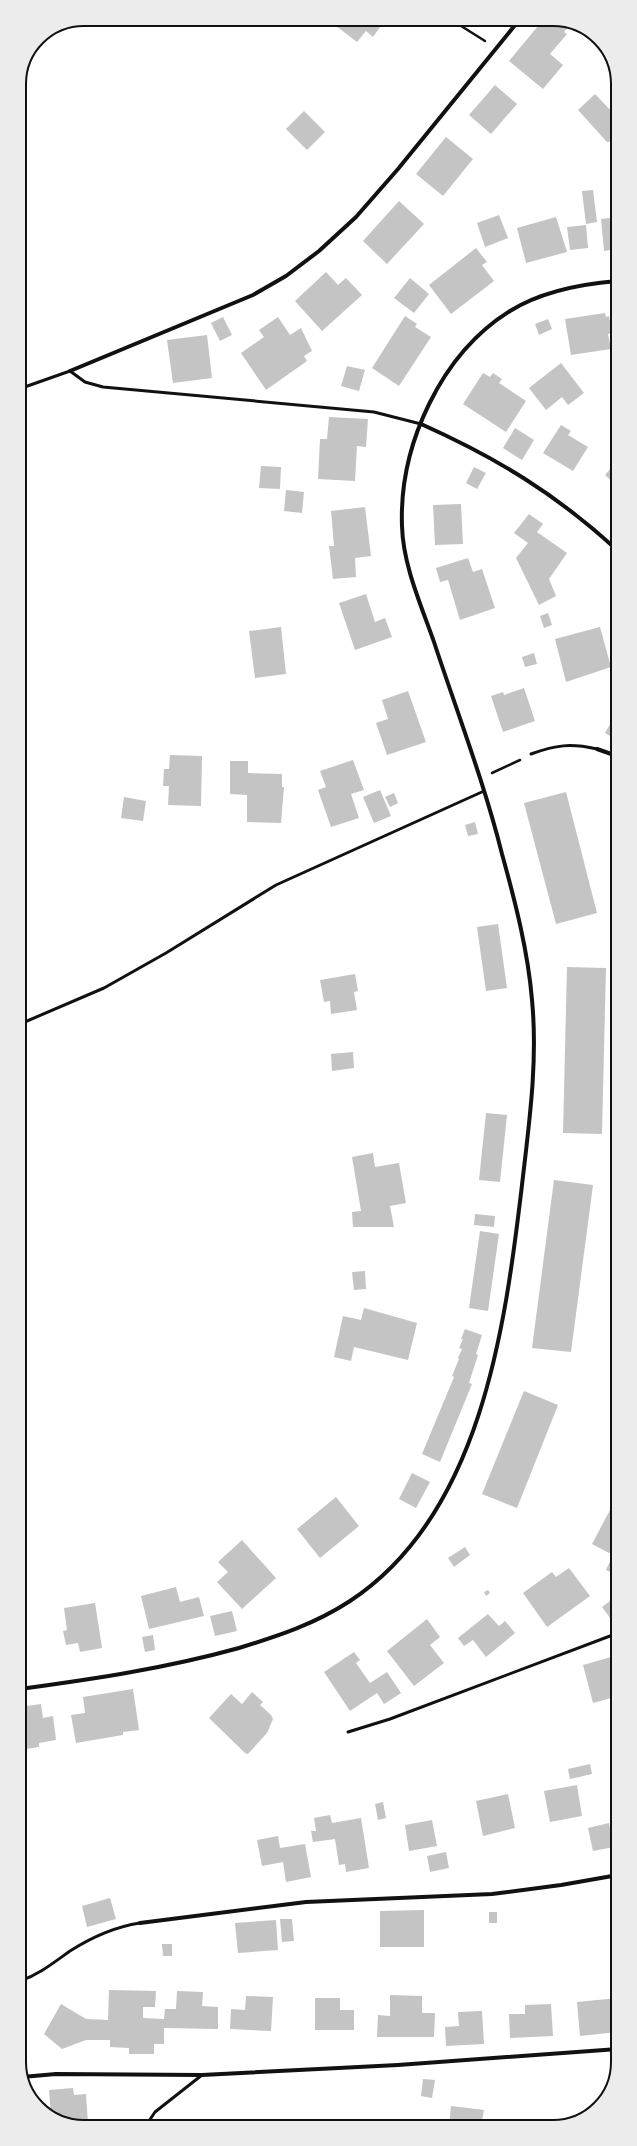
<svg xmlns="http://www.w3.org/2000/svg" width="637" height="2146" font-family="Figtree,sans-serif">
<rect width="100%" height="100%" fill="#fff"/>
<g fill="#c4c4c4">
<path d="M341,19H386L373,37L366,31L357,42L336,26Z"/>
<path d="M543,20H561L571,24L564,32L567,34L550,54L563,65L543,89L509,61Z"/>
<path d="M495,85L517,104L491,134L469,115Z"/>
<path d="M595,94L617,117V121L613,125L617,127V141L607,142L578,110Z"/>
<path d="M304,111L325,132L307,150L286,129Z"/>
<path d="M446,137L473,159L443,196L416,174Z"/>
<path d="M593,190L597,222L586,224L582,191Z"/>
<path d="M399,201L424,224L387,264L363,241Z"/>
<path d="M499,215L508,238L485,247L477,223Z"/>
<path d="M556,217L567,252L526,263L517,228Z"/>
<path d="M617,217V249L604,251L601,219Z"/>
<path d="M586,225L588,248L570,250L567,227Z"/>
<path d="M476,248L487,262L482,265L494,281L451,314L429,285Z"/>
<path d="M326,272L338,285L346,278L362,295L322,331L295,301Z"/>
<path d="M410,278L429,294L414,313L394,298Z"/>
<path d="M605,313L606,317L609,316L612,333L608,334L611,349L571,355L565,319Z"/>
<path d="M405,316L417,324L415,327L431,337L399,386L372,368Z"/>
<path d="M223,317L232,335L220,341L211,323Z"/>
<path d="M278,317L290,335L301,328L312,351L304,356L307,361L266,390L241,353L264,337L259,330Z"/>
<path d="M548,319L552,329L539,335L535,324Z"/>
<path d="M207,335L212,378L173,383L167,340Z"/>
<path d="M561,363L584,393L568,405L562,397L546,410L529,388Z"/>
<path d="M347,366L365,370L359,391L341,386Z"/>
<path d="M483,373L490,377L493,373L502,379L499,383L526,401L506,432L463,404Z"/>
<path d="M329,417L368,419L366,447L357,446L355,481L318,479L320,439H327Z"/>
<path d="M561,425L571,431L568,435L588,447L573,471L543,453Z"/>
<path d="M515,428L534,440L522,460L503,448Z"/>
<path d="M617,461V486L605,475Z"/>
<path d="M261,466L281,467L280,489L259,488Z"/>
<path d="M474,467L486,473L477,489L466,483Z"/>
<path d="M286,490L304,492L302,513L284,511Z"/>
<path d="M617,494V507L610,500Z"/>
<path d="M461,504L463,544L435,545L433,505Z"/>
<path d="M365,507L371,556L355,558L356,577L333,579L329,546H334L331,511Z"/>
<path d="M529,514L543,524L537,532L567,553L549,579L556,596L539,605L516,558L528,543L514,533Z"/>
<path d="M468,558L473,572L482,569L495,608L460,620L448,580L440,582L436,568Z"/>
<path d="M366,594L375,622L385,618L392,637L355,650L339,603Z"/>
<path d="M548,613L552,625L544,628L540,616Z"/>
<path d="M281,627L286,674L255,678L249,631Z"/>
<path d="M600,627L611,667L566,682L555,639Z"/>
<path d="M534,653L537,664L525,667L522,657Z"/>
<path d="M524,688L535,721L503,732L491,696L503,692L504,695Z"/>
<path d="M408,691L426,742L387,755L376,723L388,719L382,700Z"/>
<path d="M614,717L617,719V740L605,733Z"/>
<path d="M170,755L202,756L201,806L168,805L169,786H163L164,769H169Z"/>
<path d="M353,760L364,790L351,794L359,818L331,827L318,790L326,787L320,771Z"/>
<path d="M230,761H248V773L282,774V787H284L281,823L247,822V795L230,794Z"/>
<path d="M380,790L391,816L374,823L363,797Z"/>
<path d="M566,792L597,913L556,924L524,803Z"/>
<path d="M394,793L398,803L390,807L385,797Z"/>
<path d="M124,797L146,801L143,821L121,818Z"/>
<path d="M475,822L478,834L468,836L465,825Z"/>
<path d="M498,924L507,988L486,991L477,927Z"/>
<path d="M567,967L606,968L602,1134L563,1133Z"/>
<path d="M355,974L358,991L354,992L357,1010L331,1014L330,1001L324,1002L320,980Z"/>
<path d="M353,1052L354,1068L332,1071L331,1054Z"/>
<path d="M486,1113L507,1115L500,1182L479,1180Z"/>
<path d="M373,1153L375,1167L399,1163L406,1203L390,1206L394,1227H353L352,1212L361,1211L352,1157Z"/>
<path d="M554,1180L593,1185L571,1352L532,1348Z"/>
<path d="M475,1214L495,1216L494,1227L474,1225Z"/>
<path d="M480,1231L499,1234L488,1311L469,1308Z"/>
<path d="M365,1271L366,1289L354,1290L352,1272Z"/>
<path d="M364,1308L417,1323L408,1360L354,1347L351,1361L334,1357L343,1316L361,1320Z"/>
<path d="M465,1329L482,1335L476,1354L478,1355L469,1383L472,1384L440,1462L422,1454L454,1377L452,1376L459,1359L458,1358L462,1349L459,1348L463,1339H461Z"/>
<path d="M524,1391L558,1405L517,1508L482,1494Z"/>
<path d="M412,1473L430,1482L416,1508L399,1499Z"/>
<path d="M336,1497L359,1526L320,1558L297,1529Z"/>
<path d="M610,1510L618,1514V1576L606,1570L613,1555L592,1544Z"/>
<path d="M242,1540L276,1578L242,1609L217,1582L228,1572L218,1562Z"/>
<path d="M465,1547L470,1555L454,1567L448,1558Z"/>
<path d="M569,1568L590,1596L547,1627L523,1593L552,1572L556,1577Z"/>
<path d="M176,1587L180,1602L199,1597L204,1616L149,1629L141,1596Z"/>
<path d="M488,1590L490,1593L486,1596L484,1592Z"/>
<path d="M610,1601L618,1612V1619L613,1622L602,1607Z"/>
<path d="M95,1603L102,1648L80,1652L78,1643L66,1645L63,1631L67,1630L64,1608Z"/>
<path d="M232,1611L237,1631L215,1636L210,1616Z"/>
<path d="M488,1614L499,1626L505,1621L515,1633L486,1657L473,1640L464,1646L458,1638Z"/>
<path d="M427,1619L440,1637L430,1645L444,1663L414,1686L387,1651Z"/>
<path d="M153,1635L155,1650L145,1652L142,1637Z"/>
<path d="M354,1652L360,1660L356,1663L370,1683L387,1672L401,1693L384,1704L377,1693L350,1711L324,1672Z"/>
<path d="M618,1655V1696L593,1703L583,1665Z"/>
<path d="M133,1689L139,1730L123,1732V1735L76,1743L71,1715L85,1713L83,1697Z"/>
<path d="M252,1692L263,1702L260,1705L271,1715L273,1719L267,1733L248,1754L245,1753L209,1718L231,1694L242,1704Z"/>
<path d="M41,1704L43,1718L53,1716L56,1740L39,1743V1747L20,1750V1707Z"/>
<path d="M590,1764L592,1774L570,1779L568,1769Z"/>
<path d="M577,1785L582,1816L550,1822L544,1791Z"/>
<path d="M618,1786V1799H617L615,1787Z"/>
<path d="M508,1794L515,1828L483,1836L476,1801Z"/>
<path d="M383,1802L386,1818L378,1820L375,1804Z"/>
<path d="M330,1815L332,1823L361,1818L369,1868L346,1872L345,1864L339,1865L335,1839L313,1842L311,1831H316L314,1818Z"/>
<path d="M432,1820L437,1846L409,1851L405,1825Z"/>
<path d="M609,1823L614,1847L593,1851L588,1828Z"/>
<path d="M278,1836L280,1848L305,1844L311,1877L286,1882L283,1862L262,1866L257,1840Z"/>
<path d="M446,1852L449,1868L430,1872L427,1856Z"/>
<path d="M110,1898L116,1919L87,1927L82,1906Z"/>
<path d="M424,1910V1947H380V1911Z"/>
<rect x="489" y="1912" width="8" height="11"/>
<path d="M280,1919H292L294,1941L282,1942Z"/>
<path d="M276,1920L278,1950L238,1953L235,1923Z"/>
<path d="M162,1944H172V1956H163Z"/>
<path d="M109,1990L156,1991L155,2007H143V2018L164,2019L165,2009H176L177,1991L203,1992L202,2006L218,2007V2029L164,2028V2044H154V2054H129V2048L110,2047V2040H86L62,2049L44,2034L61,2004L86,2019L108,2020Z"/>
<path d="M390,1995L422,1996V2013H435L434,2037H377L378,2015L390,2016Z"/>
<path d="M246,1996L273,1997L271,2031L230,2029L231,2009L245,2010Z"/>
<path d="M315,1998H340V2010H354V2030H315Z"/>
<path d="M618,1998V2032L580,2036L577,2002Z"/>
<path d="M551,2004L553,2036L510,2038L509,2014H525V2005Z"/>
<path d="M482,2011L484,2044L446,2046L445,2027L459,2026L458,2012Z"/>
<path d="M423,2079L435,2080L432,2098L421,2096Z"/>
<path d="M73,2088L74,2095L86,2094L88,2123L81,2124V2127L51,2115L49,2090Z"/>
<path d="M451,2106L484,2110L481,2126H449Z"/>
</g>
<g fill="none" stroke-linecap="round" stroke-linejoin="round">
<g stroke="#111" stroke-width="2.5">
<path d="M450,19L485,41"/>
<path d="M492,773L520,760"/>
</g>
<g stroke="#111" stroke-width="3">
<path d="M19,389L70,371L85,382L103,387L374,412L421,424"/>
<path d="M531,754C556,745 570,743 597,749"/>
<path d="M20,1024L104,988L166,953L276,885L484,791"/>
<path d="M348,1732L390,1719L618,1633"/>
<path d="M20,1981C40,1974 53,1963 70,1951C92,1937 114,1927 140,1923"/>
<path d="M145,2127L155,2112L202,2075"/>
</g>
<g stroke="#111" stroke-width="4">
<path d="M70,371L253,295L286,276L319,251L356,217L398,169L520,19"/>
<path d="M421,424C497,458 556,494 617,550"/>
<path d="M597,749L617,756"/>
<path d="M20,1689C94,1679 167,1668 239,1648C278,1636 315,1624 350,1601C481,1515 505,1328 522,1185C529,1124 538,1062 532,1000C528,951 515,901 502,854C484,782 457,712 434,642C421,605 403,565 402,526C399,445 441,354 510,311C542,291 581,284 617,281"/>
<path d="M140,1923L306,1902L492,1894L561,1885L618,1875"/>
<path d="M22,2077L56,2074L202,2075L398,2065L618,2049"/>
</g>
</g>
<path d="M0 0H637V2146H0ZM84 26H553A58 58 0 0 1 611 84V2062A58 58 0 0 1 553 2120H84A58 58 0 0 1 26 2062V84A58 58 0 0 1 84 26Z" fill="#ececec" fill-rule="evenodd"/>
<path fill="none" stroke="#111" stroke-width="2" d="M84 26H553A58 58 0 0 1 611 84V2062A58 58 0 0 1 553 2120H84A58 58 0 0 1 26 2062V84A58 58 0 0 1 84 26Z"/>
</svg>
